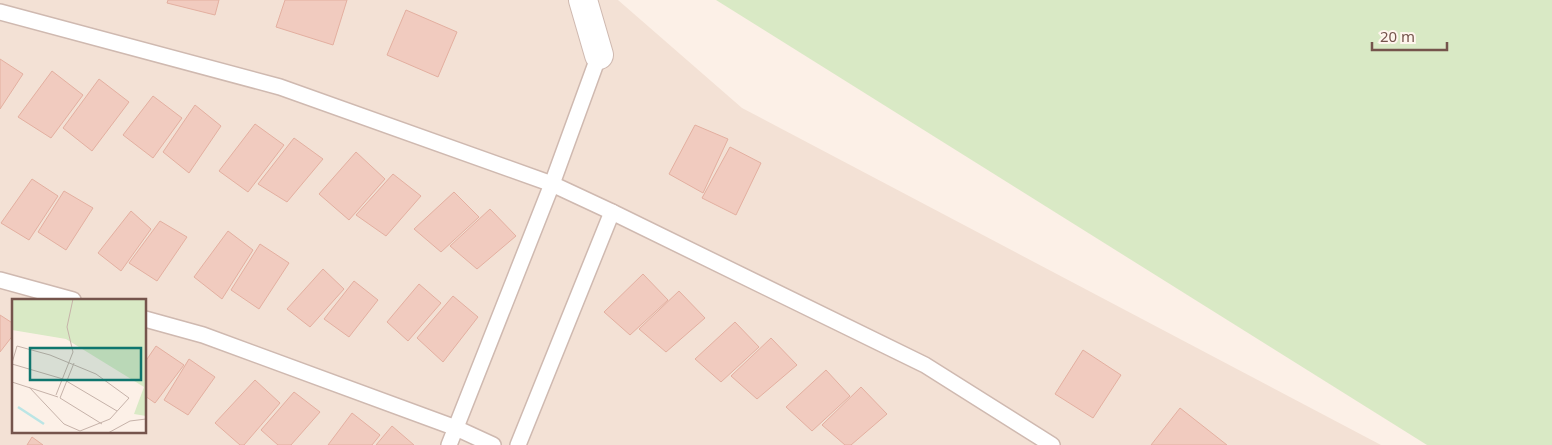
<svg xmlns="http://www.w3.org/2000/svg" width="1552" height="445" font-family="'Noto Sans',sans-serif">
<rect width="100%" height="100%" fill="#fcf0e7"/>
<path fill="#f3e1d5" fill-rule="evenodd" d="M0,0H618L742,108L1381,445H0ZM14,300H145V431H14Z"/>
<path fill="#d9e9c5" d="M716,0H1552V445H1427Z"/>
<g fill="#f1cbbf" stroke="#e3afa0">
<path d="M168,0H219L215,15L167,3Z"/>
<path d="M285,0H347L333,45L276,27Z"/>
<path d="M406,10L457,32L438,77L387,55Z"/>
<path d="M0,59L23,74L0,109Z"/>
<path d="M52,71L83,95L51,138L18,117Z"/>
<path d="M99,79L129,102L92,151L63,128Z"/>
<path d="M153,96L182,118L153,158L123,135Z"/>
<path d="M195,105L221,126L189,173L163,152Z"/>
<path d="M255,124L284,145L248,192L219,171Z"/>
<path d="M695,125L728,139L703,193L669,174Z"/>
<path d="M294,138L323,159L287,202L258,184Z"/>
<path d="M730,147L761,163L736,215L702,198Z"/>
<path d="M356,152L385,179L349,220L319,194Z"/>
<path d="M393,174L421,196L386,236L356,215Z"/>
<path d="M32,179L58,196L29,240L1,223Z"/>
<path d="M64,191L93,208L66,250L38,232Z"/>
<path d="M454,192L479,217L441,252L414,229Z"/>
<path d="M490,209L516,236L477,269L450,246Z"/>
<path d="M131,211L151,229L121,271L98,253Z"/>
<path d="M160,221L187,237L157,281L129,263Z"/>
<path d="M228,231L253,250L222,299L194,277Z"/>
<path d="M260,244L289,263L259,309L231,290Z"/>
<path d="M323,269L344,289L310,327L287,309Z"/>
<path d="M643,274L668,300L630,335L604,312Z"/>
<path d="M354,281L378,300L349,337L324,319Z"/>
<path d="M419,284L441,303L408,341L387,322Z"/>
<path d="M679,291L705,318L666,352L639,329Z"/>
<path d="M453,296L478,317L443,362L417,338Z"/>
<path d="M0,315L14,324V334L0,352Z"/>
<path d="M735,322L759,347L721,382L695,359Z"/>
<path d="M771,338L797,365L757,399L731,376Z"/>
<path d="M156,346L184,365L155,403L145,396V362Z"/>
<path d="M1083,350L1121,375L1093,418L1055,394Z"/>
<path d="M189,359L215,377L188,415L164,400Z"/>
<path d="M826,370L850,396L812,431L786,407Z"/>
<path d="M255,380L280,403L244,445H240L215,423Z"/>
<path d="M861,387L887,414L851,445H845L822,425Z"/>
<path d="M294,392L320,412L291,445H278L261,430Z"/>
<path d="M1180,408L1227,445H1151Z"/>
<path d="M352,413L380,435L372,445H328Z"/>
<path d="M392,426L414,445H376Z"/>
<path d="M32,437L43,445H27Z"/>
</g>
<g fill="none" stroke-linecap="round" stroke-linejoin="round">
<g stroke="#cfb9b0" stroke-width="18">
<g id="lane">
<path d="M0,12L280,87L552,184L612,212L925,365L1052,445"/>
<path d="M0,280L73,300"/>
<path d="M145,319L203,335L456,428L493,445"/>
<path d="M449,445L552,184L599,55"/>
<path d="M518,445L612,212"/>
</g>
</g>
<g stroke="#cfb9b0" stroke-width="30">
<path id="street" d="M583,0L599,55"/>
</g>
<use href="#lane" stroke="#fff" stroke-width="15"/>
<use href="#street" stroke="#fff" stroke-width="28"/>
</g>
<g transform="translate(12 299)">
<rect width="134" height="134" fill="#fcf0e7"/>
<path d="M0,0H134V117L122,115L132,88L54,40L0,31Z" fill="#d9e9c5"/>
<path fill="none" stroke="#bbe5e5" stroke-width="2.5" d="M6,108L32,125"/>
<path fill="none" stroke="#c6b2a9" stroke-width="1" d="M0,64L5,47L38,56L84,75L117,99L98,120L68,132L52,125L17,88M62,64L48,99L90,125M0,65L51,80L105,112M0,83L46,98M44,96L61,53L55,28L61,0M96,134L118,122L134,120"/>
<path fill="#0f766e" fill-opacity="0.15" stroke="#0f766e" stroke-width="2.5" d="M18,49H129V81H18Z"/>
<rect width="134" height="134" fill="none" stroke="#75544c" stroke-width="2.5"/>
</g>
<path d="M1372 42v8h75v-8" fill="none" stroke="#75544c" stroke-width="2.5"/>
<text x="1380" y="42" font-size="15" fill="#75544c" stroke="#fff5ed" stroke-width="4" paint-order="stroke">20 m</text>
</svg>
